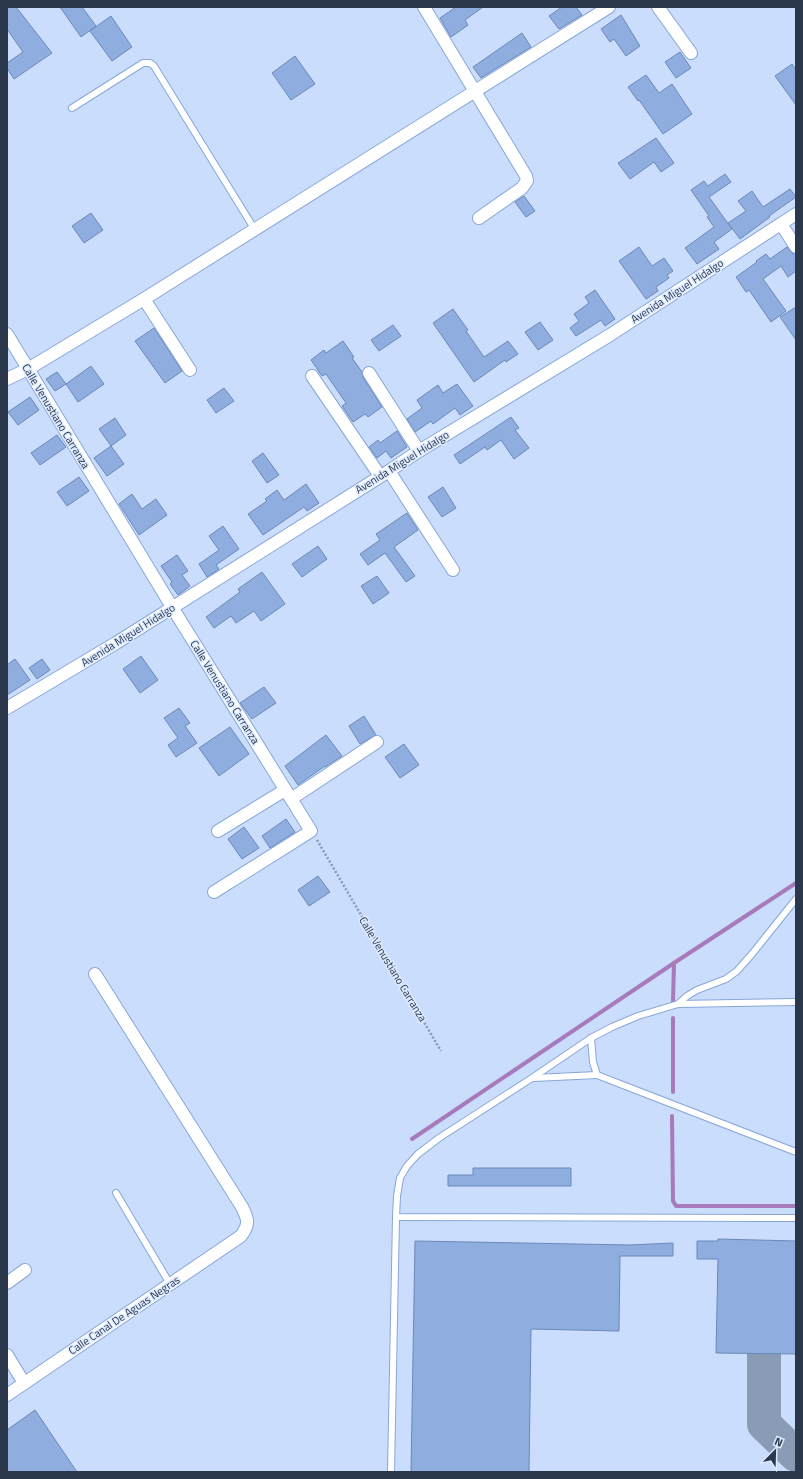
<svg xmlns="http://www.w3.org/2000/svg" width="803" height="1479" font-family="'Titillium Web',sans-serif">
<rect width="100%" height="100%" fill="#caddfc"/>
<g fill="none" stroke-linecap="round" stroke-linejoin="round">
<g stroke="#a77abb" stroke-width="4">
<path d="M673,1001L674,963"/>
<path d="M673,1018V1092"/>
<path d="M672,1116L673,1201L676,1206H796"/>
<path d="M412,1139L674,963L796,883"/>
</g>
<path stroke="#8a9bb6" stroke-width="34" d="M764,1356V1424L796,1455"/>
</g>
<g fill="#8faddf" stroke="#6b88b8">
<path d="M7,7H16L52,53L14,79L7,68V63L23,52L7,29Z"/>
<path d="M60,7H82L96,26L81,37Z"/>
<path d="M456,7H483L465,20L468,25L451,37L440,18Z"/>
<path d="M562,7H576L582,15L559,29L549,16Z"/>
<path d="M621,15L640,46L626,56L614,39L610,42L601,29Z"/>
<path d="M111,16L132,47L112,61L90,31Z"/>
<path d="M522,33L531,47L481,78L473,67Z"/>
<path d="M680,52L691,68L676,78L665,62Z"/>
<path d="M295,56L315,84L291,100L272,73Z"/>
<path d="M792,64L796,70V105L775,76Z"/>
<path d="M646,75L659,93L672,84L692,114L663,134L639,100L638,101L628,87Z"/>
<path d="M656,138L674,163L661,172L654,162L630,179L618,163Z"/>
<path d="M725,174L731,182L709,197L732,229L714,242L719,249L697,264L685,248L714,227L707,217L709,216L691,190L704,181L708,186Z"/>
<path d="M790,189L796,197L769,216L770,217L740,239L728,223L746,211L738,201L752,191L763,207Z"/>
<path d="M524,196L535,211L526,217L515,202Z"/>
<path d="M91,213L103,230L84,243L72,226Z"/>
<path d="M639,247L652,266L664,258L673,271L667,275L669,278L656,287L658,291L646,299L619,261Z"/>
<path d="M787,247L792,253L796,254V271L788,277L781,266L763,279L786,311L771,322L749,290L746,292L736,277L757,262L756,261L766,254L770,259Z"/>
<path d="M595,290L615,319L605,326L601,320L576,336L570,328L579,321L574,314L589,303L585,297Z"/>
<path d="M796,307V340L780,317Z"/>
<path d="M453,309L468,330L466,331L484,357L508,341L518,354L506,362L505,360L474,382L433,323Z"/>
<path d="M540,322L553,340L538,350L525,332Z"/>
<path d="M393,325L401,336L379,351L371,340Z"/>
<path d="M154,328L182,371L165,383L135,341Z"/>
<path d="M343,341L354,357L352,358L362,372L363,377L382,407L368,417L365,414L353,422L342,406L346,403L326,374L322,376L311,360L324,350L326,353Z"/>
<path d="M91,366L104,384L78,402L66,384Z"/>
<path d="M57,372L66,384L55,391L46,379Z"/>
<path d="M457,384L473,406L460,415L455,408L433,424L431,421L415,432L407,419L422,408L417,400L438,385L443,393Z"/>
<path d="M224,388L234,401L216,413L207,400Z"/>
<path d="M30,397L39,410L18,425L8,412Z"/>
<path d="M511,417L519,428L515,430L529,448L514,459L501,440L487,450L485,447L460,464L454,455Z"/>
<path d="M115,418L126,435L111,446L99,429Z"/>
<path d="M397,431L407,447L391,458L386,451L377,458L369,447L378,440L380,443Z"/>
<path d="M57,435L66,447L40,465L31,453Z"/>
<path d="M111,446L124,464L107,476L94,458Z"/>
<path d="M263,453L279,475L267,483L252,461Z"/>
<path d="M79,477L89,491L67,506L57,492Z"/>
<path d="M306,484L319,503L307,511L304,507L263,535L248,514L267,501L265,499L277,490L284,500Z"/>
<path d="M443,487L456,508L442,517L428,497Z"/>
<path d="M132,494L142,509L156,499L167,515L139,535L119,504Z"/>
<path d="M407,513L418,530L394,547L415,576L406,582L385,553L368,565L360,554L380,540L376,534Z"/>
<path d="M223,526L239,549L216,565L219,569L207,577L199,564L219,550L209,536Z"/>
<path d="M318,546L327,559L302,577L292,564Z"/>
<path d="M177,555L188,571L182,575L190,586L178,595L170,584L172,582L161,566Z"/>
<path d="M262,572L285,604L261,621L254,611L236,623L231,616L214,628L206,617L240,592L238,589Z"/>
<path d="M377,576L389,593L373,604L361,586Z"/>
<path d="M141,656L158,680L140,693L123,669Z"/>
<path d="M15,659L30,680L7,695V665Z"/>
<path d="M42,659L50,670L37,679L29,668Z"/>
<path d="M264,687L276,703L252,719L240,703Z"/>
<path d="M179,708L190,723L185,726L197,743L176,757L168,745L178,738L164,718Z"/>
<path d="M364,716L376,735L360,744L349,726Z"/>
<path d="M230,727L249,754L219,776L199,748Z"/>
<path d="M326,735L342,756L325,767V766L298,785L285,766Z"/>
<path d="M404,744L419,765L400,778L385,757Z"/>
<path d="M286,819L295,832L270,848L262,836Z"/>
<path d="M244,827L259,848L242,859L228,839Z"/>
<path d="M318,876L330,892L309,906L298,890Z"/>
<path d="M473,1168H571V1186H448V1175H473Z"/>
<path d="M718,1239L796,1241V1354L716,1353L718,1259H697V1241H718Z"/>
<path d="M415,1241L630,1245L673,1243V1256H620L619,1331L531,1329L529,1472H411Z"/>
<path d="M35,1410L77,1472H7V1430Z"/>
</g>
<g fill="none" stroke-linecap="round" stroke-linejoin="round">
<g stroke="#88a7d8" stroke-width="8">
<g id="service">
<path d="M72,108L143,63H150L154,66L255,230"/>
<path d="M796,1002L678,1004L638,1016L612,1027L591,1038L532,1078L439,1138L418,1154L407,1166L400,1178L397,1196L396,1217L796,1218"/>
<path d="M678,1004L687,996L697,990L726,979L737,971L752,954L796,899"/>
<path d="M591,1038L593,1062L597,1075L796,1152"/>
<path d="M534,1078L597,1075"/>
<path d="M116,1193L170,1284"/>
<path d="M391,1472L396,1217"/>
</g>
</g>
<g stroke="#88a7d8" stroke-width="14">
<g id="minor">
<path d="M424,7L526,176L527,181L522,188L479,218"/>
<path d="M658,7L691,53"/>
<path d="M781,224L796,247"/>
<path d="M144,299L190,370"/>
<path d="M7,334L172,607L311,831L214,892"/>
<path d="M369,373L419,451"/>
<path d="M312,376L380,476"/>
<path d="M7,379L28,369L144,299L609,7"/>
<path d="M389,471L453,570"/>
<path d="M7,708L116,643L389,471L419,451L610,335L796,214"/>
<path d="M291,799L377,742"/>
<path d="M218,831L285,790"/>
<path d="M7,1283L25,1270"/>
<path d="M7,1355L24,1383"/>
<path d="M7,1395L241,1236C250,1224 248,1219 242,1207L95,974"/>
</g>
</g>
<path stroke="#8999b4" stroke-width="2.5" stroke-dasharray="2 2" stroke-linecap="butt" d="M317,840L441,1051"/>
<use href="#service" stroke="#fff" stroke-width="6"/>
<use href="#minor" stroke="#fff" stroke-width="12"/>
</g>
<g text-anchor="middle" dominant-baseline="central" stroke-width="3" stroke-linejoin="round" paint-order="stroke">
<g font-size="11" fill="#2b384c" stroke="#ddeaff">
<text transform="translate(677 291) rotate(-33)">Avenida Miguel Hidalgo</text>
<text transform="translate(56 416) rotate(59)">Calle Venustiano Carranza</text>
<text transform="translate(402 462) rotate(-32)">Avenida Miguel Hidalgo</text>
<text transform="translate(128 635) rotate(-32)">Avenida Miguel Hidalgo</text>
<text transform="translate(225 692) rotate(58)">Calle Venustiano Carranza</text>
<text transform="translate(393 969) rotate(59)">Calle Venustiano Carranza</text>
<text transform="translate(124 1315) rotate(-34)">Calle Canal De Aguas Negras</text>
</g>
</g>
<rect width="803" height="1479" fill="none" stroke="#2b384c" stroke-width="16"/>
<g transform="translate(775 1451) rotate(23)" stroke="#ddeaff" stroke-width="3" paint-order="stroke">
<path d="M0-3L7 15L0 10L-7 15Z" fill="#2b384c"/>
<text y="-6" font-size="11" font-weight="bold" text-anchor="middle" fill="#2b384c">N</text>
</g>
</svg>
